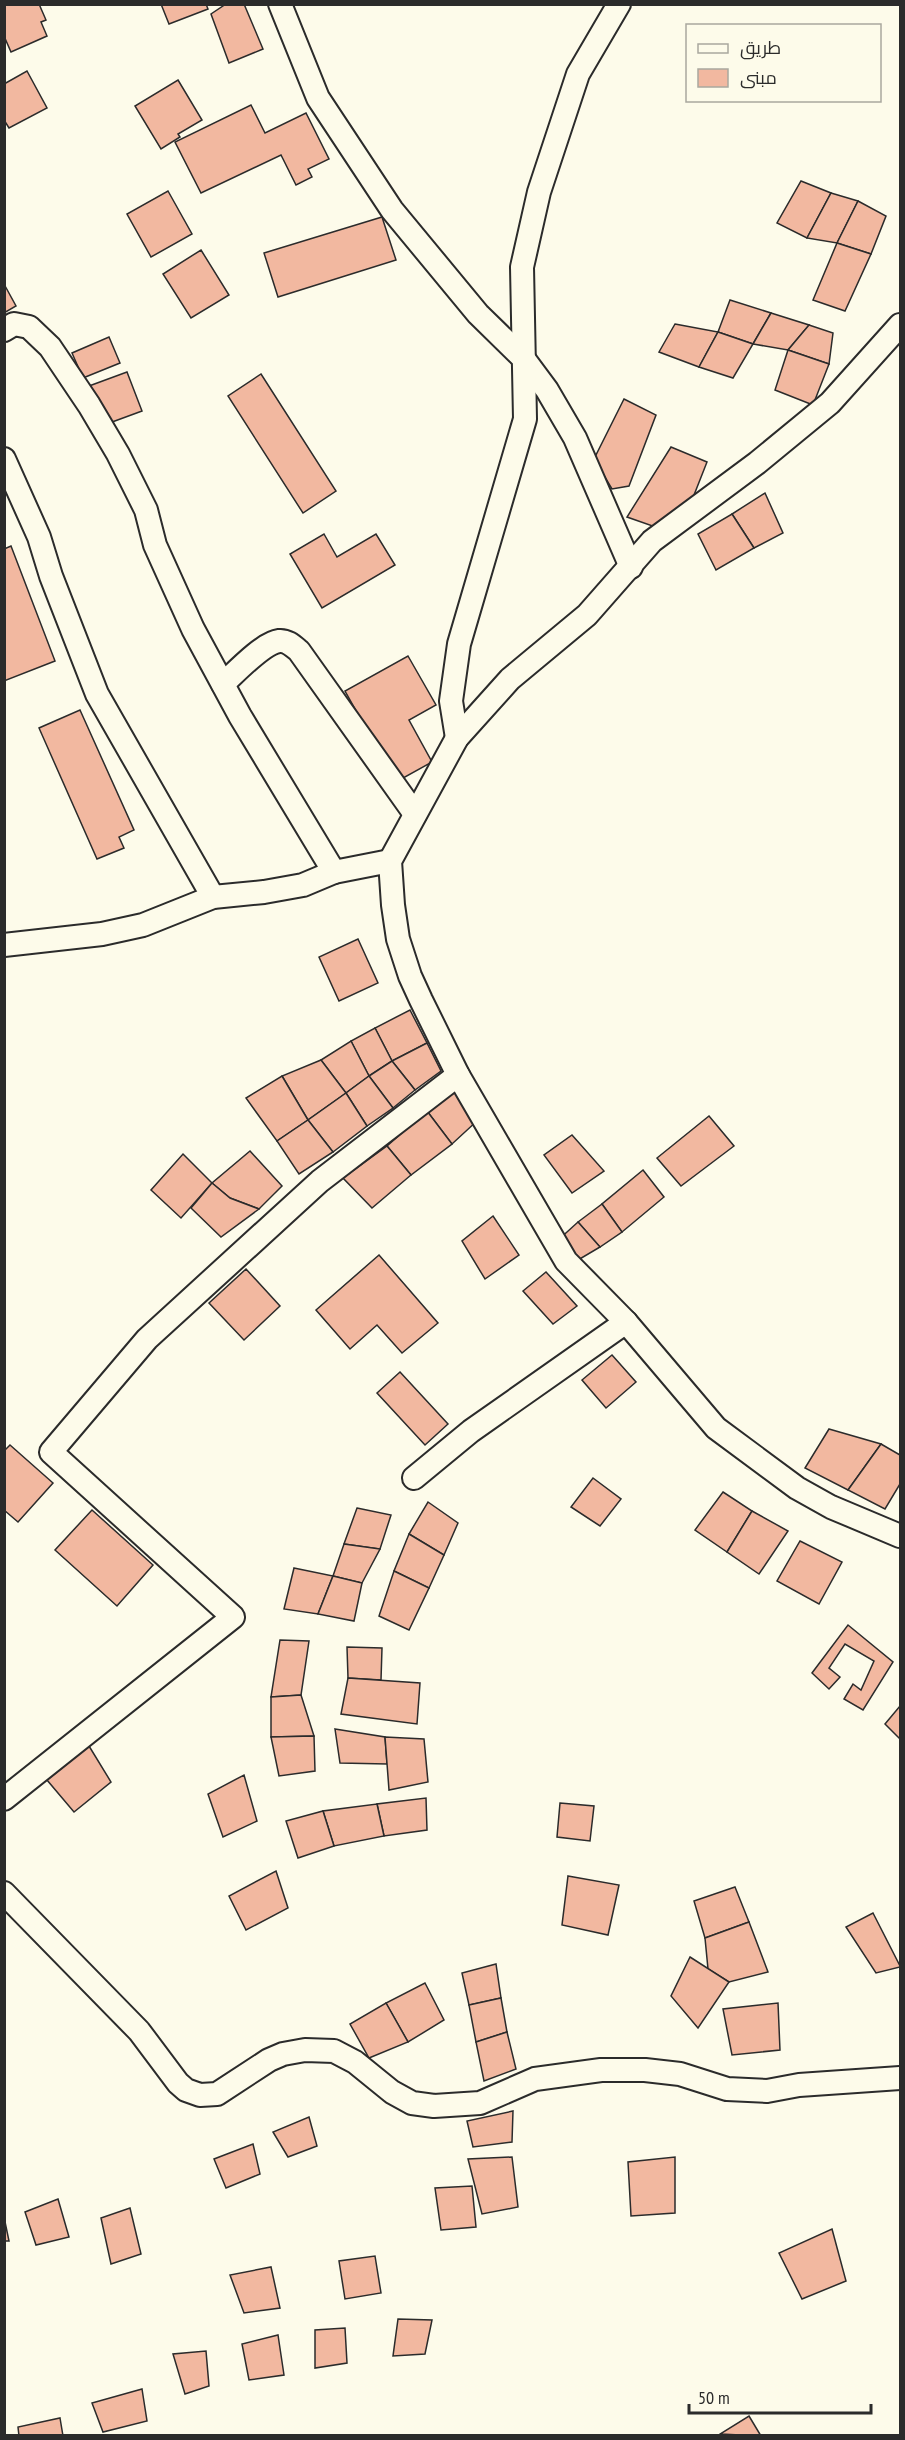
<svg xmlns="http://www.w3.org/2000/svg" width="905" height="2440" font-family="'PT Sans Narrow',Cairo,sans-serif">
<rect width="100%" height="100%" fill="#fdfbea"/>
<g fill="#f2b8a0" stroke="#2b2b2b" stroke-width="1.5">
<path d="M4,4H39L46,20L41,22L47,36L11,52L4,36Z"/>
<path d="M161,4H206L208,9L169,24Z"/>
<path d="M226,4H244L263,49L229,63L211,14Z"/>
<path d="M27,71L47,108L9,128L4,120V84Z"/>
<path d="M178,80L202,120L178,134L180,137L161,149L135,106Z"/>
<path d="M251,105L265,133L306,113L329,159L308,169L312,177L296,185L281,155L201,193L175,142Z"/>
<path d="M801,181L831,193L807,238L777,223Z"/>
<path d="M168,191L192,234L151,257L127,214Z"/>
<path d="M831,193L858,201L837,243L807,238Z"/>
<path d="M858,201L886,216L871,254L837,243Z"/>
<path d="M382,217L396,260L278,297L264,253Z"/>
<path d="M837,243L871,254L845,311L813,300Z"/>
<path d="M201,250L229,295L191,318L163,274Z"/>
<path d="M4,284L16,306L4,313Z"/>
<path d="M730,300L771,313L753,344L718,332Z"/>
<path d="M771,313L809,325L788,350L753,344Z"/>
<path d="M675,324L718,332L699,367L659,352Z"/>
<path d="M809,325L833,333L829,364L788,350Z"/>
<path d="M718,332L753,344L733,378L699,367Z"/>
<path d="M109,337L120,363L83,378L72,353Z"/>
<path d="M788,350L829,364L813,405L775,390Z"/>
<path d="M127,372L142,411L104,425L89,386Z"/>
<path d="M261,374L336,491L303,513L228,396Z"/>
<path d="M624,399L656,415L629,486L612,489L594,459Z"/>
<path d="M671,447L707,462L694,495L661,529L627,517Z"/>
<path d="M765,493L783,533L754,548L732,514Z"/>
<path d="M732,514L754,548L716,570L698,534Z"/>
<path d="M324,534L337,557L376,534L395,565L322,608L290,554Z"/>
<path d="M11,546L55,661L4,681V549Z"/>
<path d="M408,656L436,705L409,720L432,762L396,782L345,691Z"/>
<path d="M80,710L134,830L119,837L124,848L97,859L39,728Z"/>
<path d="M358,939L378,983L339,1001L319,957Z"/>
<path d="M410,1010L427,1043L392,1061L375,1028Z"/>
<path d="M375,1028L392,1061L369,1076L351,1041Z"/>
<path d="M351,1041L369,1076L346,1093L321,1060Z"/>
<path d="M427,1043L441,1071L415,1090L392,1061Z"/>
<path d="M321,1060L346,1093L308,1120L282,1076Z"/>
<path d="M392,1061L415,1090L393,1108L369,1076Z"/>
<path d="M282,1076L308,1120L277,1141L246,1098Z"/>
<path d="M369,1076L393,1108L367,1126L346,1093Z"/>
<path d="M452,1088L478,1120L452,1144L427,1111Z"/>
<path d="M346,1093L367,1126L333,1152L308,1120Z"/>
<path d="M427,1111L452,1144L411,1175L387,1146Z"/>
<path d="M709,1116L734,1146L681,1186L657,1158Z"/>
<path d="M308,1120L333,1152L299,1174L277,1141Z"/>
<path d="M572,1135L604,1171L572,1193L544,1155Z"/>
<path d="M387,1146L411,1175L372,1208L343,1178Z"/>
<path d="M250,1151L282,1186L259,1209L230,1198L212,1183Z"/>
<path d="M183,1154L212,1183L181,1218L151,1190Z"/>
<path d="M643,1170L664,1197L622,1232L602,1204Z"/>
<path d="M212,1183L230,1198L259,1209L221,1237L191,1208Z"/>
<path d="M602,1204L622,1232L600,1247L578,1222Z"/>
<path d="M493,1216L519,1255L485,1279L462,1241Z"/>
<path d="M578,1222L600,1247L573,1263L556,1242Z"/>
<path d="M379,1255L438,1323L402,1353L377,1325L350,1349L316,1310Z"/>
<path d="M246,1269L280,1306L244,1340L209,1303Z"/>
<path d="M546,1272L577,1306L553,1324L523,1291Z"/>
<path d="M612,1355L636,1382L606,1408L582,1380Z"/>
<path d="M400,1372L448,1424L425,1445L377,1393Z"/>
<path d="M829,1429L881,1444L848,1490L805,1468Z"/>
<path d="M881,1444L900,1455V1484L885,1509L848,1490Z"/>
<path d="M10,1445L53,1483L18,1522L4,1510V1451Z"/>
<path d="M593,1478L621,1499L600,1526L571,1507Z"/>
<path d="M723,1492L752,1511L727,1552L695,1530Z"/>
<path d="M428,1502L458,1523L444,1555L409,1534Z"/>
<path d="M357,1508L391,1515L380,1549L344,1544Z"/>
<path d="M92,1510L153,1565L117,1606L55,1550Z"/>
<path d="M752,1511L788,1531L759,1574L727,1552Z"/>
<path d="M409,1534L444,1555L429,1588L394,1571Z"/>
<path d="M800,1541L842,1562L819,1604L777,1581Z"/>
<path d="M344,1544L380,1549L362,1583L333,1576Z"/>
<path d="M294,1568L333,1576L318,1614L284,1609Z"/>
<path d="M394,1571L429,1588L409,1630L379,1616Z"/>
<path d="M333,1576L362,1583L354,1621L318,1614Z"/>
<path d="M848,1625L893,1662L863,1710L844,1699L853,1684L861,1690L874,1661L845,1644L829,1668L840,1677L829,1689L812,1673Z"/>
<path d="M280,1640L309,1641L301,1695L271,1697Z"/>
<path d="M347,1647L382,1648L381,1680L348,1678Z"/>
<path d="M348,1678L420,1683L417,1724L341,1714Z"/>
<path d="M301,1695L314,1736L271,1737V1697Z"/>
<path d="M900,1706V1739L885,1724Z"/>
<path d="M335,1729L385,1737L387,1764L340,1763Z"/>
<path d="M314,1736L315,1771L279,1776L271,1737Z"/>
<path d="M385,1737L424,1739L428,1782L389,1790Z"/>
<path d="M89,1746L111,1782L74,1812L47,1780Z"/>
<path d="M244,1775L257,1821L223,1837L208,1794Z"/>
<path d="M426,1798L427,1830L384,1836L377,1804Z"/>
<path d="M560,1803L594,1806L590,1841L557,1837Z"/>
<path d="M377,1804L384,1836L334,1846L323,1811Z"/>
<path d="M323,1811L334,1846L298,1858L286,1821Z"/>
<path d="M276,1871L288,1908L246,1930L229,1896Z"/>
<path d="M568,1876L619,1885L608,1935L562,1925Z"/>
<path d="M735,1887L749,1922L705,1938L694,1901Z"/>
<path d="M873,1913L900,1966V1967L876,1973L846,1927Z"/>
<path d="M749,1922L768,1972L729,1982L708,1969L705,1938Z"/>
<path d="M690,1957L729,1982L698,2028L671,1996Z"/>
<path d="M496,1964L501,1998L469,2005L462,1973Z"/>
<path d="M425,1983L444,2020L408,2042L386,2003Z"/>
<path d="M501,1998L507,2032L476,2042L469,2005Z"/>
<path d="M386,2003L408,2042L369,2058L350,2024Z"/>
<path d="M778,2003L780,2050L732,2055L723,2009Z"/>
<path d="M507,2032L516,2069L484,2081L476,2042Z"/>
<path d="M513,2111L512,2142L473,2147L467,2121Z"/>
<path d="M309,2117L317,2146L288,2157L273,2132Z"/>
<path d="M253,2144L260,2174L226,2188L214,2159Z"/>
<path d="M512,2157L518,2207L482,2214L468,2159Z"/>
<path d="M675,2157V2213L631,2216L628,2162Z"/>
<path d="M472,2186L476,2227L441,2230L435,2188Z"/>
<path d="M58,2199L69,2237L36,2245L25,2212Z"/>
<path d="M130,2208L141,2254L111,2264L101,2218Z"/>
<path d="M4,2217L9,2241H4Z"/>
<path d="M832,2229L846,2281L802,2299L779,2253Z"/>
<path d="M375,2256L381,2293L345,2299L339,2261Z"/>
<path d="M271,2267L280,2308L244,2313L230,2275Z"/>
<path d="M398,2319L432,2320L425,2354L393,2356Z"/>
<path d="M345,2328L347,2363L315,2368V2330Z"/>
<path d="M278,2335L284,2375L249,2380L242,2344Z"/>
<path d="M206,2351L209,2386L185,2394L173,2354Z"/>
<path d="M142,2389L147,2421L103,2432L92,2403Z"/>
<path d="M749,2416L761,2436L720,2434Z"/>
<path d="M60,2418L63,2436H19L18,2427Z"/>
</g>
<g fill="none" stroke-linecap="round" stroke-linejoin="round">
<g stroke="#2b2b2b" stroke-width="26">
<g id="minor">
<path d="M280,4L318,98L392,210L478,314L524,359L547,390L575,438L631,567"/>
<path d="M900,325L830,403L757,463L652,541L587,615L510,679L457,738L390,861L393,905L398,939L410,976L421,1000L458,1075L566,1261L626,1322L716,1428L797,1488L831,1507L900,1536"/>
<path d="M4,330L14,324L29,327L50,347L89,405L118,454L146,510L155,545L193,629L240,716L334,872"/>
<path d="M4,459L39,537L51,576L97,694L213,897"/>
<path d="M223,684C235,673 263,643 279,641C287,640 293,646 299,651L415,814"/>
<path d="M457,738L451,701L459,644L525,419L522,267L539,192L578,74L619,4"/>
<path d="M4,945L102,934L143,925L213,897L264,892L303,885L334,872L390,861"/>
<path d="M414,1478L471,1431L626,1322"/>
<path d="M4,1799L233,1617L51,1452L147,1339L320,1181L458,1075"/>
<path d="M4,1893L139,2031L178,2083L186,2090L200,2095L217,2094L269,2060L283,2054L305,2050L334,2051L355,2062L392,2092L412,2103L434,2106L480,2103L535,2079L601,2070H645L680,2074L727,2089L767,2091L799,2085L900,2078"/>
</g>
</g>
<use href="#minor" stroke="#fdfbea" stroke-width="22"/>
</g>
<rect width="905" height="2440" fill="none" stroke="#2b2b2b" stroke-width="12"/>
<rect x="686" y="24" width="195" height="78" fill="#fdfbea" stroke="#a9a89e" stroke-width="1.5"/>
<rect x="698" y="44" width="30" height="9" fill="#fdfbea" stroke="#a9a89e" stroke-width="1.5"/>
<text x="740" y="54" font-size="18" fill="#2b2b2b">طريق</text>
<rect x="698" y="69" width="30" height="18" fill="#f2b8a0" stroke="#a9a89e" stroke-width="1.5"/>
<text x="740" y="84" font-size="18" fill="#2b2b2b">مبنى</text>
<path d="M689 2404v9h182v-9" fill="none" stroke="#2b2b2b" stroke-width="3"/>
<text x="698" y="2404" font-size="18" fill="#2b2b2b" stroke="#fdfbea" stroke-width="4.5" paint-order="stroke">50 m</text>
</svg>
